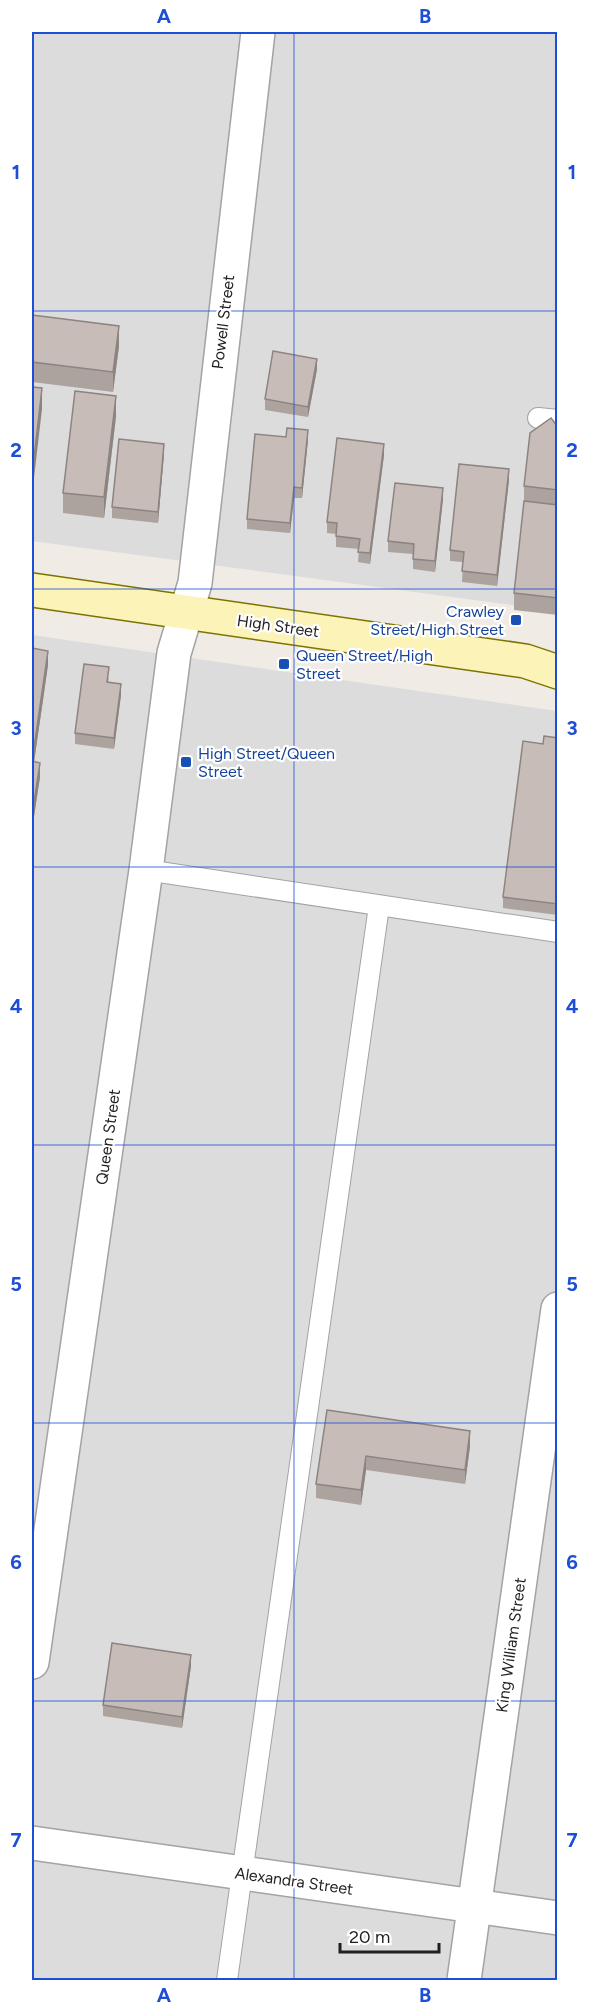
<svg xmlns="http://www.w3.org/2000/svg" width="589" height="2012" font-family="Figtree,sans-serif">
<rect width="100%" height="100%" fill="#f0ebe5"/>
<g fill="#dddcdc">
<path d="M32,32H557V611L32,541Z"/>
<path d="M32,635L557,711V1980H32Z"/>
</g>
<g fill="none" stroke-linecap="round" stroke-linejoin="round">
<g stroke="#a3a3a3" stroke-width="22">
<g id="lane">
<path d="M538,418L558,420"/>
<path d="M146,870L558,932"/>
<path d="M227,1980L379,906"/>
</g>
</g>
<g stroke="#a3a3a3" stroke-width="36">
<g id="street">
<path d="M32,1662L146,870L174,653L195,583L258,32"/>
<path d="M32,1843L558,1918"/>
<path d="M464,1980L558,1309"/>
</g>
</g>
<g stroke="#7c7301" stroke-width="36">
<path id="secondary" d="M32,590L525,661L558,672"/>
</g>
<use href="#lane" stroke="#fff" stroke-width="20"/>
<use href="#street" stroke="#fff" stroke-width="33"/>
<use href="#secondary" stroke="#fcf3b8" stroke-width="33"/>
</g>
<g fill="#aca29e">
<path d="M32,315L119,346L113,392L32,382Z"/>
<path d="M317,369L308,417L265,410V399Z"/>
<path d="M116,416L104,518L63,513V493Z"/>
<path d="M558,427V615L514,610V593L524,503V486Z"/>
<path d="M308,440L302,498H294L290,533L247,529V519Z"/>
<path d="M164,454L158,523L112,518V507Z"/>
<path d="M384,455L370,564L358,562L359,549L336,547V534L327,533V522Z"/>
<path d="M509,480L497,586L462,582L463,562L450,561V550Z"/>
<path d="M443,499L435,572L413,569V554L388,552V541Z"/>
<path d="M32,648L48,665L34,762L40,777L33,823L32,822Z"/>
<path d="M109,677L108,683L121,695L114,749L75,744V733Z"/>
<path d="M558,738V915L503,908V897L543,744Z"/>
<path d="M327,1410L470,1446L465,1484L366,1470L361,1505L316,1498V1484Z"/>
<path d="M191,1666L182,1728L103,1716V1705Z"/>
</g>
<g fill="#8c8481">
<path d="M119,326V346L113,392V372Z"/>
<path d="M317,359V369L308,417V407Z"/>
<path d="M42,388V409L32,495V475Z"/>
<path d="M116,396V416L104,518V497Z"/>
<path d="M308,430V440L302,498V488Z"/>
<path d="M164,444V454L158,523V512Z"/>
<path d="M384,444V455L370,564V553Z"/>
<path d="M509,469V480L497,586V575Z"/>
<path d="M294,487V498L290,533V523Z"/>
<path d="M443,488V499L435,572V561Z"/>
<path d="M48,651V665L32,776V761Z"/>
<path d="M121,684V695L114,749V738Z"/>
<path d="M40,763V777L33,823V808Z"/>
<path d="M470,1431V1446L465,1484V1470Z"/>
<path d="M366,1456V1470L361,1505V1490Z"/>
<path d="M191,1655V1666L182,1728V1717Z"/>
</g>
<g fill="#c8bcb8" stroke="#8c8481" stroke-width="1.5">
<path d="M32,315L119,326L113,372L32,362Z"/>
<path d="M273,351L317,359L308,407L265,399Z"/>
<path d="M32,387L42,388L32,475Z"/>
<path d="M75,391L116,396L104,497L63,493Z"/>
<path d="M551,418L558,427V490L524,486L530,433Z"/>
<path d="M287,428L308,430L302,488L294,487L290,523L247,519L255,434L286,437Z"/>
<path d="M337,438L384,444L370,553L358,552L360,539L336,536L337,523L327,522Z"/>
<path d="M119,439L164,444L158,512L112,507Z"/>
<path d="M459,464L509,469L497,575L462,571L464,552L450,550Z"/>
<path d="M395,483L443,488L435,561L413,559L414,544L388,541Z"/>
<path d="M524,501L558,505V598L514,593Z"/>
<path d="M32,648L48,651L32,761L40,763L33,808H32Z"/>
<path d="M84,664L109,667L107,682L121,684L114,738L75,733Z"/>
<path d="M544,736L558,738V904L503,897L523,741L543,744Z"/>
<path d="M327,1410L470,1431L465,1470L366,1456L361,1490L316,1484Z"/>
<path d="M112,1643L191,1655L182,1717L103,1705Z"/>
</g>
<path fill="none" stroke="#1d4ed8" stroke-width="1.5" stroke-opacity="0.55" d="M294,32V1980M32,311H558M32,589H558M32,867H558M32,1145H558M32,1423H558M32,1701H558"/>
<g fill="#1a4fb4" stroke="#fff" stroke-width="2">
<rect x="510" y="614" width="12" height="12" rx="3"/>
<rect x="278" y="658" width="12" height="12" rx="3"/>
<rect x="180" y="756" width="12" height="12" rx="3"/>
</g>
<g text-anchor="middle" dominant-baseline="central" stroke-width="4.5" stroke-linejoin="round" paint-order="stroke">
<g font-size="16" fill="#1f1f1f" stroke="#fff">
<text transform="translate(223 322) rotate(-83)">Powell Street</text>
<text transform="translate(278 626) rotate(8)">High Street</text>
<text transform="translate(108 1137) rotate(-82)">Queen Street</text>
<text transform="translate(511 1645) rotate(-82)">King William Street</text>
<text transform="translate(294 1881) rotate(8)">Alexandra Street</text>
</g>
<g font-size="16" fill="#164399" stroke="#fff" text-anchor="start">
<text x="504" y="611" text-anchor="end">Crawley<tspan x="504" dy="18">Street/High Street</tspan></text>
<text x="296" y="655">Queen Street/High<tspan x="296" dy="18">Street</tspan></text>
<text x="198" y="753">High Street/Queen<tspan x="198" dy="18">Street</tspan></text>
</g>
</g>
<rect width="589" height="2012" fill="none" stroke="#ffffff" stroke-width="66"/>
<path d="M340 1943v9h99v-9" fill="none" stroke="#1f1f1f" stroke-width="3"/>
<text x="349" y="1943" font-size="18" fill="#1f1f1f" stroke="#ffffff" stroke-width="4.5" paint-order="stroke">20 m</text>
<rect x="33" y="33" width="523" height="1946" fill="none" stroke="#1d4ed8" stroke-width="2"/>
<g font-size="20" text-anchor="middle" font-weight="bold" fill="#1d4ed8">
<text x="164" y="23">A</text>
<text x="425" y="23">B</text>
<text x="16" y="179">1</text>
<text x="572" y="179">1</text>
<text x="16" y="457">2</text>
<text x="572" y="457">2</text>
<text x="16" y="735">3</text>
<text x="572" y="735">3</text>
<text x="16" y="1013">4</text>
<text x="572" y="1013">4</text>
<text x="16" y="1291">5</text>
<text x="572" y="1291">5</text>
<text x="16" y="1569">6</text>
<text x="572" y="1569">6</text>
<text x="16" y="1847">7</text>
<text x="572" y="1847">7</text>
<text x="164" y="2002">A</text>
<text x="425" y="2002">B</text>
</g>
</svg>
